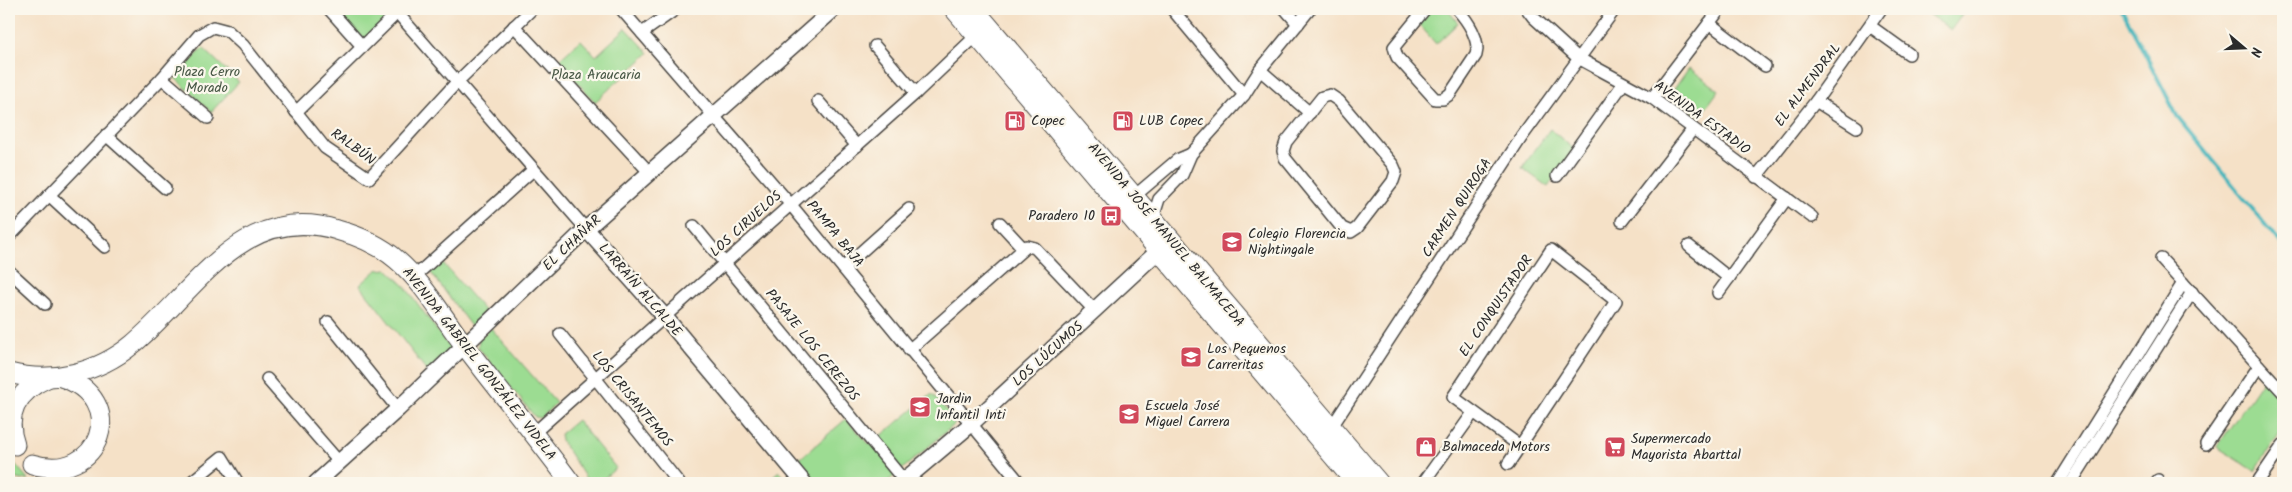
<svg xmlns="http://www.w3.org/2000/svg" width="2292" height="492" font-family="Kalam,sans-serif">
<rect width="100%" height="100%" fill="#fbf7ec"/>
<filter id="ink" filterUnits="userSpaceOnUse"><feTurbulence type="fractalNoise" baseFrequency=".02" numOctaves="2"/><feDisplacementMap in="SourceGraphic" scale="10" xChannelSelector="R" yChannelSelector="G"/><feConvolveMatrix kernelMatrix="1 2 1 2 8 2 1 2 1" color-interpolation-filters="sRGB"/></filter>
<filter id="wash" filterUnits="userSpaceOnUse"><feTurbulence type="fractalNoise" baseFrequency=".0096" numOctaves="4" result="noise"/><feDisplacementMap in="SourceGraphic" scale="20" xChannelSelector="R" yChannelSelector="G"/><feGaussianBlur stdDeviation="1.12" result="paint"/><feColorMatrix in="noise" values="0 0 0 0 0 0 0 0 0 0 0 0 0 0 0 0 0 1.4 0 .05"/><feComposite in="paint" operator="in"/></filter>
<g filter="url(#wash)">
<rect width="100%" height="100%" fill="#f5e1c7"/>
<g fill="#9cdc92" stroke="#64845e">
<path d="M333,9H389L393,13L362,42Z"/>
<path d="M1432,9H1447L1458,23L1436,44L1418,23Z"/>
<path d="M1921,9H1966L1951,30Z"/>
<path d="M626,28L649,53L595,102L558,61L581,40L596,56Z"/>
<path d="M203,48L239,82L211,112L175,78Z"/>
<path d="M1689,68L1719,90L1700,116L1670,95Z"/>
<path d="M1550,129L1574,149L1548,187L1522,168Z"/>
<path d="M441,261L489,316L474,327L470,325L429,270Z"/>
<path d="M387,269L404,285L452,351L427,371L360,285L377,270Z"/>
<path d="M491,328L556,403L541,418L535,417L478,347L479,339Z"/>
<path d="M2263,379L2283,401V428L2255,471L2217,447Z"/>
<path d="M932,394L955,420L954,425L886,483H815L796,462L846,419L870,445Z"/>
<path d="M577,420L616,468L601,481L602,483H589L561,440L560,434Z"/>
<path d="M9,457L28,479L22,480L9,477Z"/>
<path d="M779,471L790,483H765Z"/>
</g>
<g fill="none" stroke-linecap="round" stroke-linejoin="round">
<path stroke="#46b6bc" stroke-width="4" d="M2122,9L2177,116L2276,238L2283,244"/>
</g>
</g>
<g filter="url(#ink)">
<g fill="none" stroke-linecap="round" stroke-linejoin="round">
<g stroke="#494642" stroke-width="14">
<g id="minor">
<path d="M329,9L362,46"/>
<path d="M394,9L586,229"/>
<path d="M621,9L791,205L1020,483"/>
<path d="M1172,9L1244,95"/>
<path d="M1285,9L1298,24"/>
<path d="M1425,9L1394,47L1397,57L1435,99H1443L1450,94L1476,55C1481,40 1467,20 1457,9"/>
<path d="M1527,9L1533,17L1578,58L1652,98L1812,217"/>
<path d="M1709,23L1765,66"/>
<path d="M514,26L650,173"/>
<path d="M1870,26L1909,54"/>
<path d="M642,33L676,9"/>
<path d="M875,46L916,93"/>
<path d="M1260,70L1310,113"/>
<path d="M162,78L208,118"/>
<path d="M1330,95L1339,101L1393,165L1396,172L1393,181L1357,228L1351,232L1342,228L1285,158L1283,151L1286,142L1322,97Z"/>
<path d="M1652,98L1720,9"/>
<path d="M818,101L857,146"/>
<path d="M1816,101L1857,127"/>
<path d="M296,112L397,13"/>
<path d="M106,135L165,188"/>
<path d="M1557,176L1623,84"/>
<path d="M1756,177L1816,101L1881,9"/>
<path d="M49,195L105,247"/>
<path d="M1131,199L1177,160L1191,154"/>
<path d="M1153,218L1159,199L1182,175L1191,154L1244,95L1260,70L1310,9"/>
<path d="M1622,221L1693,129"/>
<path d="M1000,223L1023,248"/>
<path d="M694,226L906,483"/>
<path d="M9,237L162,78L199,35L213,27L228,31L243,45L325,148L369,178L457,82L532,9"/>
<path d="M1689,246L1729,278"/>
<path d="M2161,259L2283,392"/>
<path d="M843,268L909,209"/>
<path d="M9,271L45,304"/>
<path d="M414,277L533,170"/>
<path d="M1718,293L1787,198"/>
<path d="M328,322L398,409"/>
<path d="M560,334L679,483"/>
<path d="M909,350L1027,246L1035,248L1095,311"/>
<path d="M267,379L340,463"/>
<path d="M1331,428L1521,138L1615,9"/>
<path d="M534,433L916,93L976,36"/>
<path d="M2206,444L2259,366"/>
<path d="M1508,464L1520,446L1616,301L1551,250L1453,397L1520,446"/>
<path d="M190,483L222,457L238,483"/>
<path d="M1423,483L1473,413"/>
<path d="M2058,483L2183,283"/>
<path d="M2071,483L2192,292"/>
<path d="M2156,483L2158,480"/>
<path d="M2257,483L2283,445"/>
</g>
</g>
<g stroke="#494642" stroke-width="18">
<g id="tertiary">
<path d="M586,229L665,317L804,483"/>
<path d="M316,483L398,409L586,229L834,9"/>
<path d="M901,483L970,425L1167,243"/>
</g>
</g>
<g stroke="#494642" stroke-width="21">
<g id="primary">
<path d="M954,9L1356,483"/>
<path d="M974,9L1379,483"/>
<path d="M9,373C52,384 98,373 133,344C194,293 242,201 337,230C359,236 380,245 397,260C425,284 443,318 465,346C500,392 537,437 571,483"/>
<path d="M15,445C4,414 18,391 47,378"/>
<path d="M32,464C101,485 130,399 61,377"/>
</g>
</g>
<use href="#minor" stroke="#fff" stroke-width="11"/>
<use href="#tertiary" stroke="#fff" stroke-width="15"/>
<use href="#primary" stroke="#fff" stroke-width="19"/>
</g>
</g>
<defs>
<g id="fuel-square" transform="scale(1.125)"><rect x="-9" y="-9" width="18" height="18" rx="4" fill="#d1495b" stroke="#fbf7ec"/><path d="M-5.5-6h7V0h2V4h1.3V-2.5L3-4.5l.8-.8L6-3V5H2.5V1h-1V6h-7ZM-4.2-4.7v3.2H.2V-4.7Z" fill="#fff"/></g>
<g id="bus-square" transform="scale(1.125)"><rect x="-9" y="-9" width="18" height="18" rx="4" fill="#d1495b" stroke="#fbf7ec"/><path d="M-5-6H5V4H4V6H2V4H-2V6H-4V4H-5ZM-3.5-4V0h7V-4ZM-3.5 1.2v1.5H-2V1.2ZM2 1.2v1.5H3.5V1.2Z" fill="#fff"/></g>
<g id="school-square" transform="scale(1.125)"><rect x="-9" y="-9" width="18" height="18" rx="4" fill="#d1495b" stroke="#fbf7ec"/><path d="M0-5L7-2L0 1L-7-2ZM-4 1L0 2.5L4 1V4Q0 6-4 4Z" fill="#fff"/></g>
<g id="shop-square" transform="scale(1.125)"><rect x="-9" y="-9" width="18" height="18" rx="4" fill="#d1495b" stroke="#fbf7ec"/><path d="M-5-2.5h2.3a2.7 3.5 0 0 1 5.4 0H5L5.5 6h-11ZM-1.5-2.5h3a1.5 2.3 0 0 0-3 0Z" fill="#fff"/></g>
<g id="supermarket-square" transform="scale(1.125)"><rect x="-9" y="-9" width="18" height="18" rx="4" fill="#d1495b" stroke="#fbf7ec"/><path d="M-6-5.5h2.5l.6 2H6L4.5 2H-2.5L-4.4-4H-6ZM-1.5 3.2a1.3 1.3 0 1 0 .1 0ZM3 3.2a1.3 1.3 0 1 0 .1 0Z" fill="#fff"/></g>
</defs>
<g fill-rule="evenodd">
<use href="#fuel-square" x="1015" y="121"/>
<use href="#fuel-square" x="1123" y="121"/>
<use href="#bus-square" x="1111" y="216"/>
<use href="#school-square" x="1232" y="242"/>
<use href="#school-square" x="1191" y="357"/>
<use href="#school-square" x="920" y="407"/>
<use href="#school-square" x="1129" y="414"/>
<use href="#shop-square" x="1426" y="447"/>
<use href="#supermarket-square" x="1615" y="447"/>
</g>
<g text-anchor="middle" dominant-baseline="central" stroke-width="4.5" stroke-linejoin="round" paint-order="stroke">
<g font-size="14" fill="#475745" stroke="#fbf7ec">
<text x="207" y="72">Plaza Cerro<tspan x="207" dy="16">Morado</tspan></text>
<text x="596" y="75">Plaza Araucaria</text>
</g>
<g font-size="14" fill="#2b2b2b" stroke="#fbf7ec">
<text transform="translate(1808 85) rotate(-53)">EL ALMENDRAL</text>
<text transform="translate(1702 118) rotate(36)">AVENIDA ESTADIO</text>
<text transform="translate(353 147) rotate(36)">RALBÚN</text>
<text transform="translate(1457 208) rotate(-57)">CARMEN QUIROGA</text>
<text transform="translate(746 224) rotate(-42)">LOS CIRUELOS</text>
<text transform="translate(835 234) rotate(51)">PAMPA BAJA</text>
<text transform="translate(1166 235) rotate(50)">AVENIDA JOSÉ MANUEL BALMACEDA</text>
<text transform="translate(572 243) rotate(-43)">EL CHAÑAR</text>
<text transform="translate(640 290) rotate(49)">LARRAÍN ALCALDE</text>
<text transform="translate(1496 306) rotate(-56)">EL CONQUISTADOR</text>
<text transform="translate(812 345) rotate(51)">PASAJE LOS CEREZOS</text>
<text transform="translate(1048 354) rotate(-42)">LOS LÚCUMOS</text>
<text transform="translate(479 364) rotate(52)">AVENIDA GABRIEL GONZÁLEZ VIDELA</text>
<text transform="translate(632 399) rotate(51)">LOS CRISANTEMOS</text>
</g>
<g font-size="14" fill="#2b2b2b" stroke="#fbf7ec" text-anchor="start">
<text x="1031" y="121">Copec</text>
<text x="1139" y="121">LUB Copec</text>
<text x="1095" y="216" text-anchor="end">Paradero 10</text>
<text x="1248" y="234">Colegio Florencia<tspan x="1248" dy="16">Nightingale</tspan></text>
<text x="1207" y="349">Los Pequenos<tspan x="1207" dy="16">Carreritas</tspan></text>
<text x="936" y="399">Jardin<tspan x="936" dy="16">Infantil Inti</tspan></text>
<text x="1145" y="406">Escuela José<tspan x="1145" dy="16">Miguel Carrera</tspan></text>
<text x="1631" y="439">Supermercado<tspan x="1631" dy="16">Mayorista Abarttal</tspan></text>
<text x="1442" y="447">Balmaceda Motors</text>
</g>
</g>
<rect width="2292" height="492" fill="none" stroke="#fbf7ec" stroke-width="30"/>
<g transform="translate(2244 48) rotate(109)" stroke="#fbf7ec" stroke-width="4" paint-order="stroke">
<path d="M0-4L9 19L0 12L-9 19Z" fill="#2b2b2b"/>
<text y="-8" font-size="14" font-weight="bold" text-anchor="middle" fill="#2b2b2b">N</text>
</g>
</svg>
